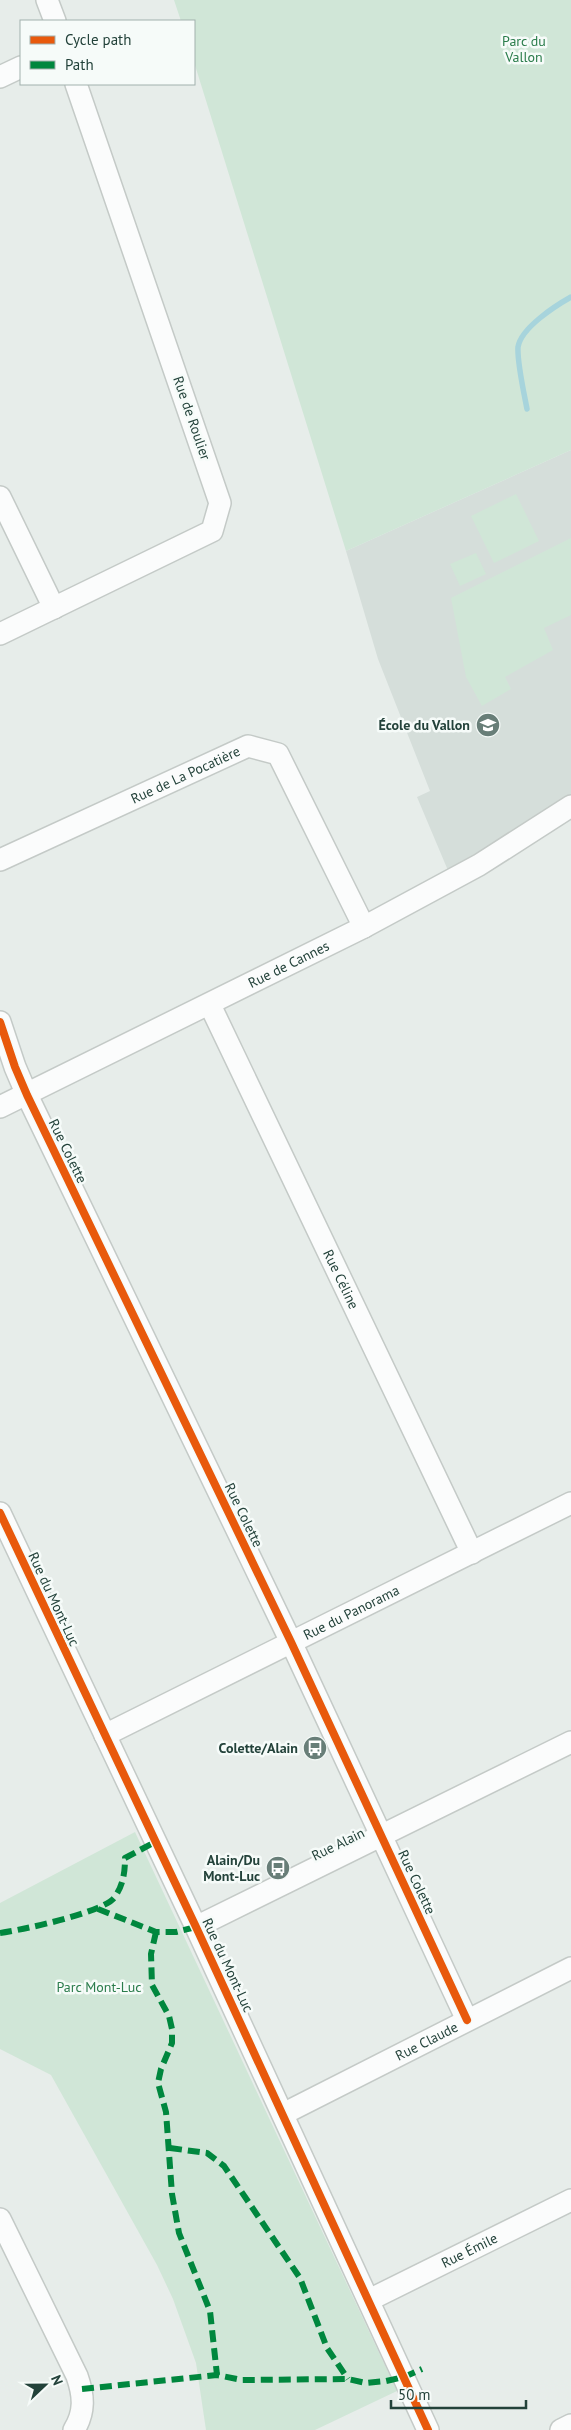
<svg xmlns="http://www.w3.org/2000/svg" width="571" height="2430" font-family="'PT Sans',sans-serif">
<rect width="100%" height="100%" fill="#e7edea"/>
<path fill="#d5deda" d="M571,450V806L452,880L417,797L430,791L378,659L346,551Z"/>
<g fill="#d0e6d7">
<path d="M174,0H571V450L346,551L194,62V21H181Z"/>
<path d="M516,494L539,541L494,563L471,516Z"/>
<path d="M571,538V615L544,628L553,650L505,677L511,689L482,706L466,677L451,598Z"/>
<path d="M476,553L486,574L460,586L450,564Z"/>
<path d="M135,1832L397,2391L315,2430H206L196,2363L173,2299L157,2265L51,2075L0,2049V1903Z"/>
</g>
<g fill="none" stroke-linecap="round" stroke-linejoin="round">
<path stroke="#a7d4dc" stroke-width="5.5" d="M527,409C524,393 517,362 518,347C521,328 555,306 571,297"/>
<g stroke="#c4cac7" stroke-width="24">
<g id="minor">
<path d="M47,0L55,21"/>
<path d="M0,77L21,67"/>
<path d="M0,497L54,608"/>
<path d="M0,634L212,531L220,503L76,84"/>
<path id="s1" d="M0,860L248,746L278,754L364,927"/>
<path id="s2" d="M210,1005L472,1553"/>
<path d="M0,1022L15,1067L27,1095L291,1642L467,2020"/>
<path id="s3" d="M0,1107L364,927L479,865L571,806"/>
<path d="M0,1513L196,1927L428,2430"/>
<path id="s4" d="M105,1735L571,1503"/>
<path d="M196,1927L571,1742"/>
<path id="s5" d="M283,2114L571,1968"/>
<path d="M0,2219L77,2376C84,2396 85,2412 74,2430"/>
<path id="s6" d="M369,2300L571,2200"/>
<path d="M561,2430L571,2425"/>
</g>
</g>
<use href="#minor" stroke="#fbfcfc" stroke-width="21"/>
<g stroke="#00873e" stroke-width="6" stroke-dasharray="12 6" stroke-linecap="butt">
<path d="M98,1909L156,1932H176L196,1927"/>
<path d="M156,1932L151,1954L152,1985L169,2016L172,2029V2043L161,2069L158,2083L166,2112L172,2194L179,2233L210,2311L217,2375"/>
<path d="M0,1933C22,1930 101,1913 114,1898C123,1886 125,1873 125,1858L155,1842"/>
<path d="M170,2148L207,2153L224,2166L300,2278L327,2348L348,2379"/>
<path d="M82,2389L217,2375L242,2380L348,2379L366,2383L386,2381L404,2377L422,2369"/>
</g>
<g stroke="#f6fbf9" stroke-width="11">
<g id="cycleway">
<path d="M0,1022L15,1067L27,1095L291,1642L467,2020"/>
<path d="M0,1513L196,1927L428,2430"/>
</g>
</g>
<use href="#cycleway" stroke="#e8590c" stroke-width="8"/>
</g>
<defs>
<g id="school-disc" transform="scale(1.25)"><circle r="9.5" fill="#687e78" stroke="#f6fbf9"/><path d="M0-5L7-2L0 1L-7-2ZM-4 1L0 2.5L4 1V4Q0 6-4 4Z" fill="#fff"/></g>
<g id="bus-disc" transform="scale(1.25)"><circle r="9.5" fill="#687e78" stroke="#f6fbf9"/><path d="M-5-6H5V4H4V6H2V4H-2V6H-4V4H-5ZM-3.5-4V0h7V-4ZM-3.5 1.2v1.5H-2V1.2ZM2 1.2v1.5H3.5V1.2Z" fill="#fff"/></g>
</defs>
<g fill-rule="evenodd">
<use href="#school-disc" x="488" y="725"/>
<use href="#bus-disc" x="315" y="1748"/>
<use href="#bus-disc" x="278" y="1868"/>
</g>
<g text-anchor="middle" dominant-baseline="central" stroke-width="5" stroke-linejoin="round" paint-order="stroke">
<g font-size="14" fill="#2a7c4b" stroke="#f6fbf9">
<text x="524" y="41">Parc du<tspan x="524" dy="16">Vallon</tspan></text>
<text x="99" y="1987">Parc Mont-Luc</text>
</g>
<g font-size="14" fill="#23423a" stroke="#f6fbf9">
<text transform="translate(192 418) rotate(71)">Rue de Roulier</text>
<text stroke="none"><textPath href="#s1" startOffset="204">Rue de La Pocatière</textPath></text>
<text stroke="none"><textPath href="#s3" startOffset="322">Rue de Cannes</textPath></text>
<text transform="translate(68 1151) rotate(64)">Rue Colette</text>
<text stroke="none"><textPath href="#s2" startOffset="304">Rue Céline</textPath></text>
<text transform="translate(244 1515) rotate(64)">Rue Colette</text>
<text transform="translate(54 1599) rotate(65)">Rue du Mont-Luc</text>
<text stroke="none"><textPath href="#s4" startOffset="275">Rue du Panorama</textPath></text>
<text transform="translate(338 1844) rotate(-26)">Rue Alain</text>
<text transform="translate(417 1882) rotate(65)">Rue Colette</text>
<text transform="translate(228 1965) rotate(65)">Rue du Mont-Luc</text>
<text stroke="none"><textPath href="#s5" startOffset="161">Rue Claude</textPath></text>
<text stroke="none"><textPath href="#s6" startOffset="112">Rue Émile</textPath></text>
</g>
<g font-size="14" font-weight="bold" fill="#23423a" stroke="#f6fbf9" text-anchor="end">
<text x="470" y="725">École du Vallon</text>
<text x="298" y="1748">Colette/Alain</text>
<text x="260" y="1860">Alain/Du<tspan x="260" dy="16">Mont-Luc</tspan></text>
</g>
</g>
<rect x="20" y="20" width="175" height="65" fill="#f6fbf9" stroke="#a2b1ad"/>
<rect x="30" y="36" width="25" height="8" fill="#e8590c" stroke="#a2b1ad"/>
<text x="65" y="45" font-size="15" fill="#23423a">Cycle path</text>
<rect x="30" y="61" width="25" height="8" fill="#00873e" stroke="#a2b1ad"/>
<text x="65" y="70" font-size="15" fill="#23423a">Path</text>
<g transform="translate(45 2385) rotate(68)" stroke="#f6fbf9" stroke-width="4" paint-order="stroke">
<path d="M0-4L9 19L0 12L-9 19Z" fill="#23423a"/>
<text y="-8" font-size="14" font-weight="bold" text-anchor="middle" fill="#23423a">N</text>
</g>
<path d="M391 2400v8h135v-8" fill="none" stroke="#23423a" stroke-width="2.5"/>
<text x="398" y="2400" font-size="15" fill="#23423a" stroke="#f6fbf9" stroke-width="4" paint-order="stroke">50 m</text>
</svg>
